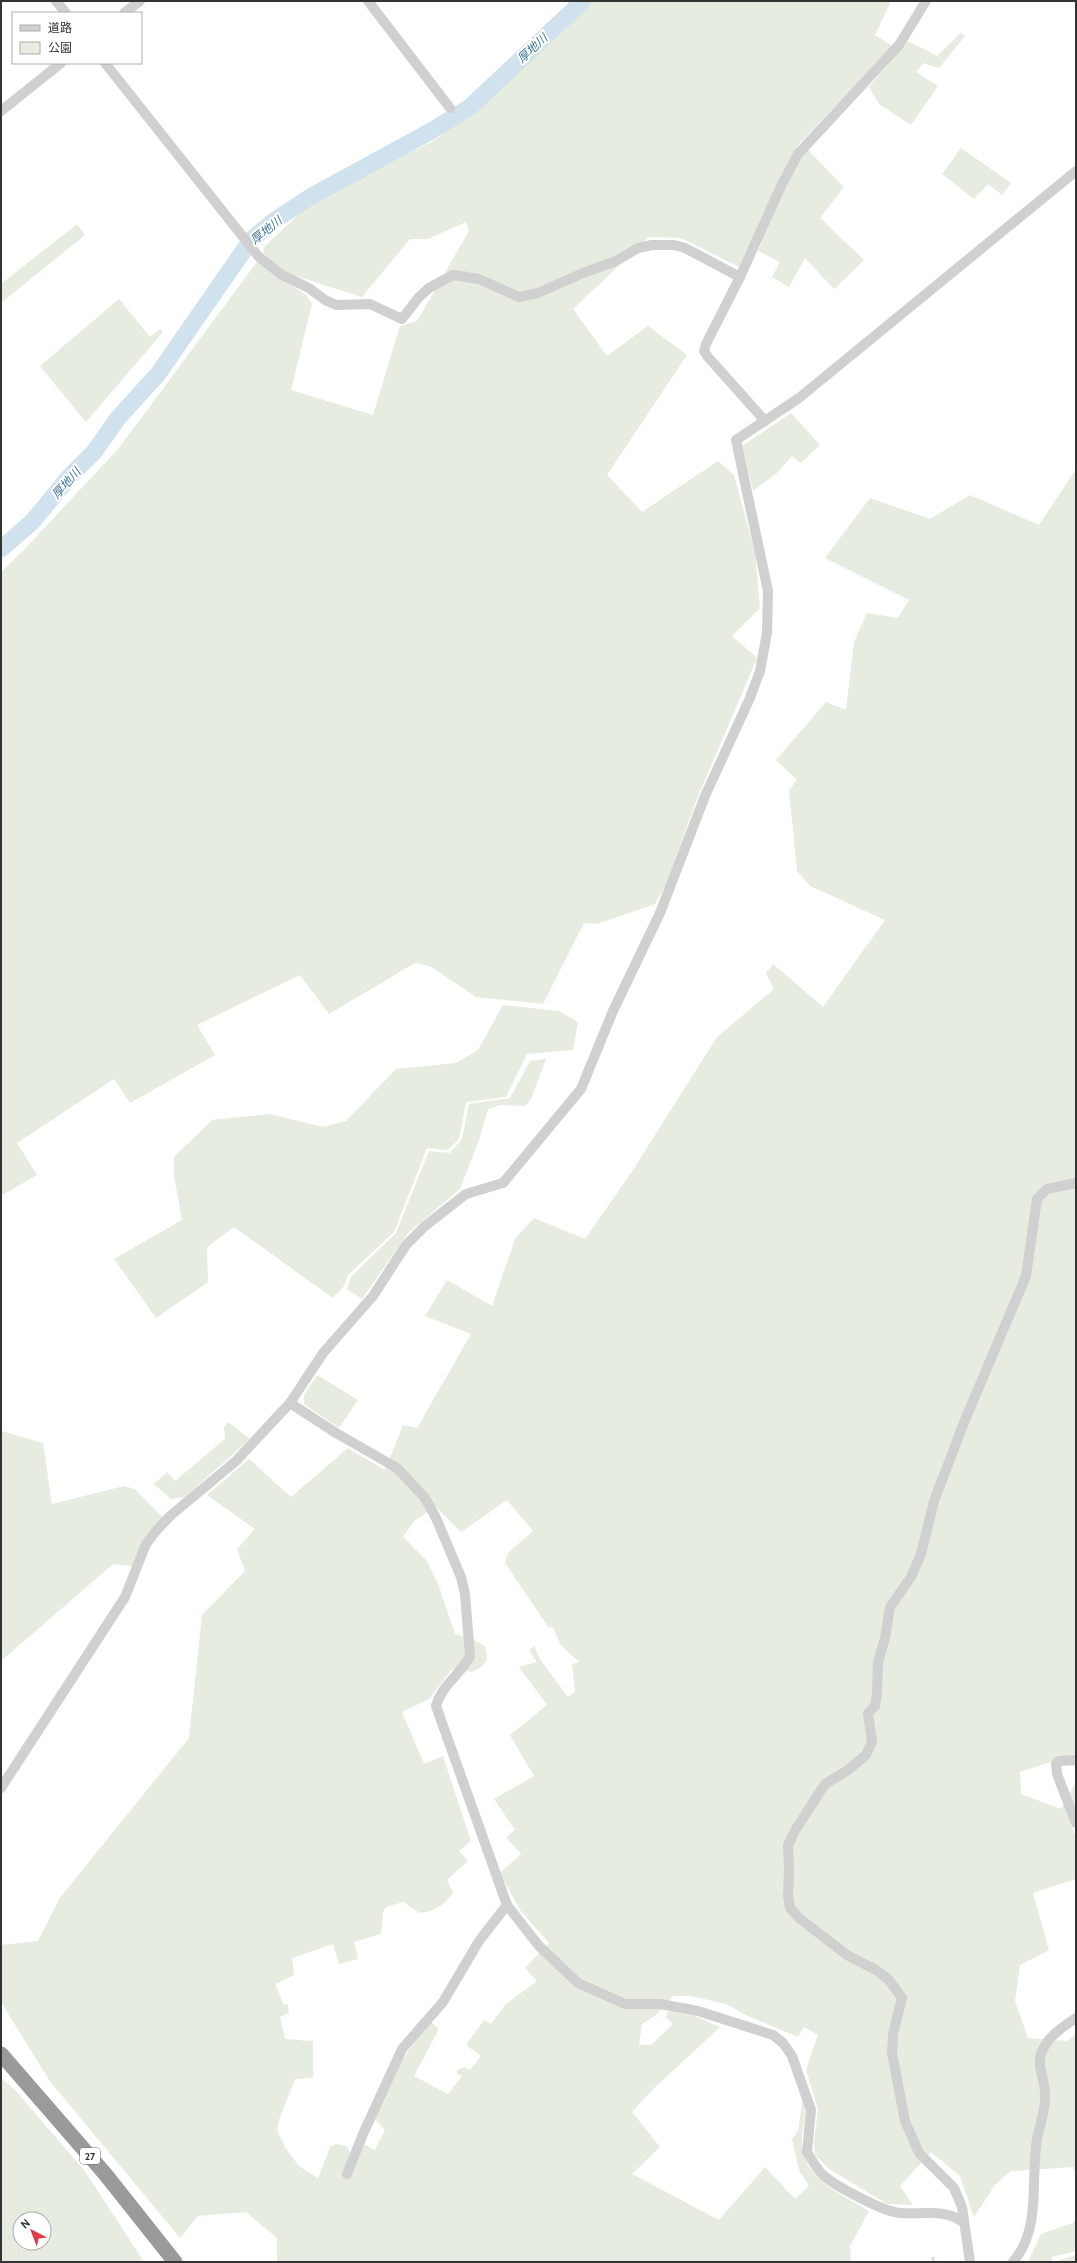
<svg xmlns="http://www.w3.org/2000/svg" width="1077" height="2263" font-family="Cabin,'Noto Sans JP',sans-serif">
<rect width="100%" height="100%" fill="#fff"/>
<g fill="#e6ecdf" fill-rule="evenodd">
<path d="M588,1H891L875,35L892,46L798,145L788,162L739,267L681,238L649,237L573,309L607,356L648,326L687,355L607,475L642,512L718,461L734,475L755,553L760,608L732,636L757,658L696,801L666,885L655,904L597,924L584,923L543,1004L476,997L430,966L415,963L329,1014L300,975L197,1025L215,1055L130,1103L114,1079L17,1143L37,1175L1,1196V572L22,552L119,448L257,262L306,295L312,304L291,390L373,415L400,326L417,321L469,231L466,222L428,239H410L362,297L283,272L263,253L265,246L314,200L433,141L474,110Z"/>
<path d="M961,33L965,36L939,68L923,63L916,72L938,86L911,125L879,104L869,87L908,41L937,56Z"/>
<path d="M961,148L1011,183L1002,195L988,184L974,199L942,174Z"/>
<path d="M808,150L844,187L820,218L864,260L834,289L805,258L789,287L772,277L780,262L758,251C771,222 787,173 808,150Z"/>
<path d="M77,224L85,235L1,303V284Z"/>
<path d="M119,299L150,337L160,329L163,332L86,422L40,366Z"/>
<path d="M791,413L820,445L801,463L792,456L777,473L753,491L742,446Z"/>
<path d="M1076,469V1754L1020,1772L1021,1794L1061,1809L1076,1782V1817L1070,1820L1076,1838V1879L1033,1893L1049,1950L1020,1965L1015,2001L1028,2038L1067,2041L1076,2034V2173L1073,2167L1011,2171L995,2185L974,2217L960,2176L931,2152L900,2186L913,2205L887,2204L829,2169L815,2155L814,2142L818,2109L806,2070L818,2035L804,2027L798,2037L750,2017L726,2004L691,1996H673L656,2015L642,2024L639,2045H651L673,2024L666,2017L668,2011L695,2016L720,2027L650,2092L632,2112L660,2147L632,2174L719,2220L765,2167L795,2199L809,2186L799,2170L792,2139L798,2131L803,2098C808,2115 802,2124 802,2141C801,2178 841,2194 869,2211L850,2246L851,2262H277V2238L246,2212L198,2216L180,2238L49,2080L1,2002V1945L38,1941L59,1899L189,1738L202,1615L245,1571L237,1549L255,1529L207,1495L249,1459L291,1497L348,1448L385,1470L403,1425L417,1428L471,1334L425,1316L447,1280L492,1306L515,1239L534,1218L585,1239L631,1173L717,1037L774,989L766,973L773,964L823,1007L885,920L810,886L797,871L789,790L797,780L776,760L826,702L846,710L854,642L867,613L898,618L909,600L825,558L870,498L930,519L970,495L1039,525ZM507,1500L533,1531L508,1553L505,1563L549,1628L553,1627L560,1644L579,1662L572,1664L575,1691L568,1697L541,1661L534,1646L529,1650L537,1662L519,1667L547,1705L510,1735L534,1776L494,1799L515,1830L506,1837L521,1854L500,1873L520,1910L549,1943L525,1968L537,1981L506,2004L491,2024L484,2020L466,2045L481,2056L470,2070L465,2067L457,2070V2074L462,2076L448,2094L414,2076L439,2029L430,2021L399,2064L373,2117L385,2130L375,2150L363,2144L343,2175L350,2152L346,2146L336,2144L330,2147L318,2178L299,2166L286,2149L277,2130L280,2117L295,2079L313,2078V2041L285,2039L280,2017L289,2013L288,2004L284,2005L275,1984L294,1975L292,1958L333,1944L339,1964L358,1959L354,1942L381,1934L383,1912L386,1907L403,1902L420,1913C435,1911 444,1905 453,1893L447,1880L468,1861L459,1851L471,1841L443,1756L424,1764L402,1712L429,1699L452,1669L472,1672L482,1667L487,1659L485,1646L474,1640L455,1634L438,1584L427,1561L403,1537L415,1520L436,1507L461,1532Z"/>
<path d="M503,1005L559,1011L578,1022L573,1050L527,1054L506,1097L466,1102L459,1139L448,1150L427,1148L394,1232L348,1275L344,1286L333,1298L234,1227L207,1247L208,1282L156,1318L114,1259L182,1220L174,1176V1157L212,1120L270,1114L323,1127L346,1121L396,1069L456,1063L478,1050Z"/>
<path d="M546,1059L531,1099L525,1106L500,1105L488,1109L480,1137L460,1189L408,1233L362,1299L347,1289L351,1277L396,1233L429,1151L450,1153L462,1139L469,1104L510,1098L530,1061Z"/>
<path d="M317,1375L358,1400L339,1428L304,1404V1395Z"/>
<path d="M228,1422L250,1439L185,1497L171,1499L154,1484L167,1472L175,1481L225,1439L224,1428Z"/>
<path d="M1,1431L43,1443L52,1504L124,1486L135,1489L163,1518L142,1541L132,1566L113,1564L1,1661Z"/>
<path d="M1,2078L15,2090L84,2170L144,2262H1ZM20,2219H44V2243H20Z"/>
<path d="M1076,2218V2251L1052,2257V2262H1028L1041,2234L1073,2223Z"/>
<path d="M1076,2255V2262H1057V2261Z"/>
</g>
<g fill="none" stroke-linecap="round" stroke-linejoin="round">
<path stroke="#cfe2ee" stroke-width="3" d="M933,2262V2258"/>
<path stroke="#cfe2ee" stroke-width="17" d="M1,549L32,522L70,476L94,452L118,418L158,374L251,240L275,220L310,197L431,131L470,107L583,1"/>
<g stroke="#d0d0d0" stroke-width="10">
<path d="M56,1L66,13"/>
<path d="M368,1L450,108"/>
<path d="M124,13L140,1"/>
<path d="M105,63L259,257L282,275L309,288L325,300L336,305L370,304L402,319L419,297L429,288L453,275L479,279L519,297L538,293L583,273L616,261L638,248L652,245H674L685,248L740,277"/>
<path d="M1,111L61,63"/>
<path d="M765,421L708,357L704,351L706,344L740,277L782,184L798,154L899,45L926,1"/>
<path d="M290,1403L336,1433L397,1468L425,1498L436,1518L461,1577L465,1594L470,1656C461,1674 441,1686 436,1706L507,1905L539,1946L578,1983L625,2004H660L698,2011L773,2035L783,2043L792,2056L811,2110L807,2152C812,2160 816,2168 823,2175C835,2186 884,2212 900,2213C921,2215 944,2208 963,2222"/>
<path d="M1076,1760L1059,1761L1056,1764L1057,1774L1076,1823"/>
<path d="M1,1788L125,1597L146,1544L156,1531L170,1516L236,1461L290,1403L323,1353L373,1296L406,1245L425,1226L466,1194L503,1183L581,1089L613,1011L660,913L705,796L750,698L760,671L767,633L768,591L736,440L799,398L1076,171"/>
<path d="M347,2174L363,2134L402,2049L443,2002L479,1941L507,1905"/>
<path d="M970,2262L962,2207L954,2188L919,2153L905,2121L892,2053L893,2034L902,1998L889,1980L876,1970L847,1955L799,1918L790,1908L788,1896L789,1871L788,1845L796,1829L825,1784L848,1770L866,1755L872,1742L868,1713L875,1706L877,1693L878,1662L885,1638L890,1607L911,1577L921,1554L934,1501L965,1420L1026,1276L1037,1199L1047,1189L1076,1183"/>
<path d="M1013,2262C1042,2228 1030,2180 1037,2139C1040,2124 1046,2109 1045,2094C1045,2078 1035,2065 1043,2049C1049,2036 1064,2026 1076,2018"/>
</g>
<path stroke="#9a9a9a" stroke-width="15" d="M1,2054L106,2175L175,2262"/>
</g>
<g text-anchor="middle" dominant-baseline="central" stroke-width="4" stroke-linejoin="round" paint-order="stroke">
<rect fill="#fff" stroke="#707070" stroke-width="1" x="80" y="2148" width="20" height="16" rx="3"/>
<g font-size="10" font-weight="bold" fill="#333">
<text x="90" y="2156">27</text>
</g>
<g font-size="12" font-style="italic" fill="#3f7597" stroke="#fff">
<text transform="translate(532 48) rotate(-43)">厚地川</text>
<text transform="translate(266 230) rotate(-39)">厚地川</text>
<text transform="translate(66 483) rotate(-48)">厚地川</text>
</g>
</g>
<rect width="1077" height="2263" fill="none" stroke="#333333" stroke-width="4"/>
<rect x="12" y="12" width="130" height="52" fill="#ffffff" stroke="#adadad"/>
<rect x="20" y="25" width="20" height="6" fill="#d0d0d0" stroke="#adadad"/>
<text x="48" y="32" font-size="12" fill="#333333">道路</text>
<rect x="20" y="42" width="20" height="12" fill="#e6ecdf" stroke="#adadad"/>
<text x="48" y="52" font-size="12" fill="#333333">公園</text>
<g transform="translate(32 2231) rotate(318)"><circle r="19" fill="#ffffff" stroke="#adadad"/>
<path d="M0-3L7 15L0 10L-7 15Z" fill="#e63946"/>
<text y="-6" font-size="11" font-weight="bold" text-anchor="middle" fill="#333333">N</text>
</g>
</svg>
